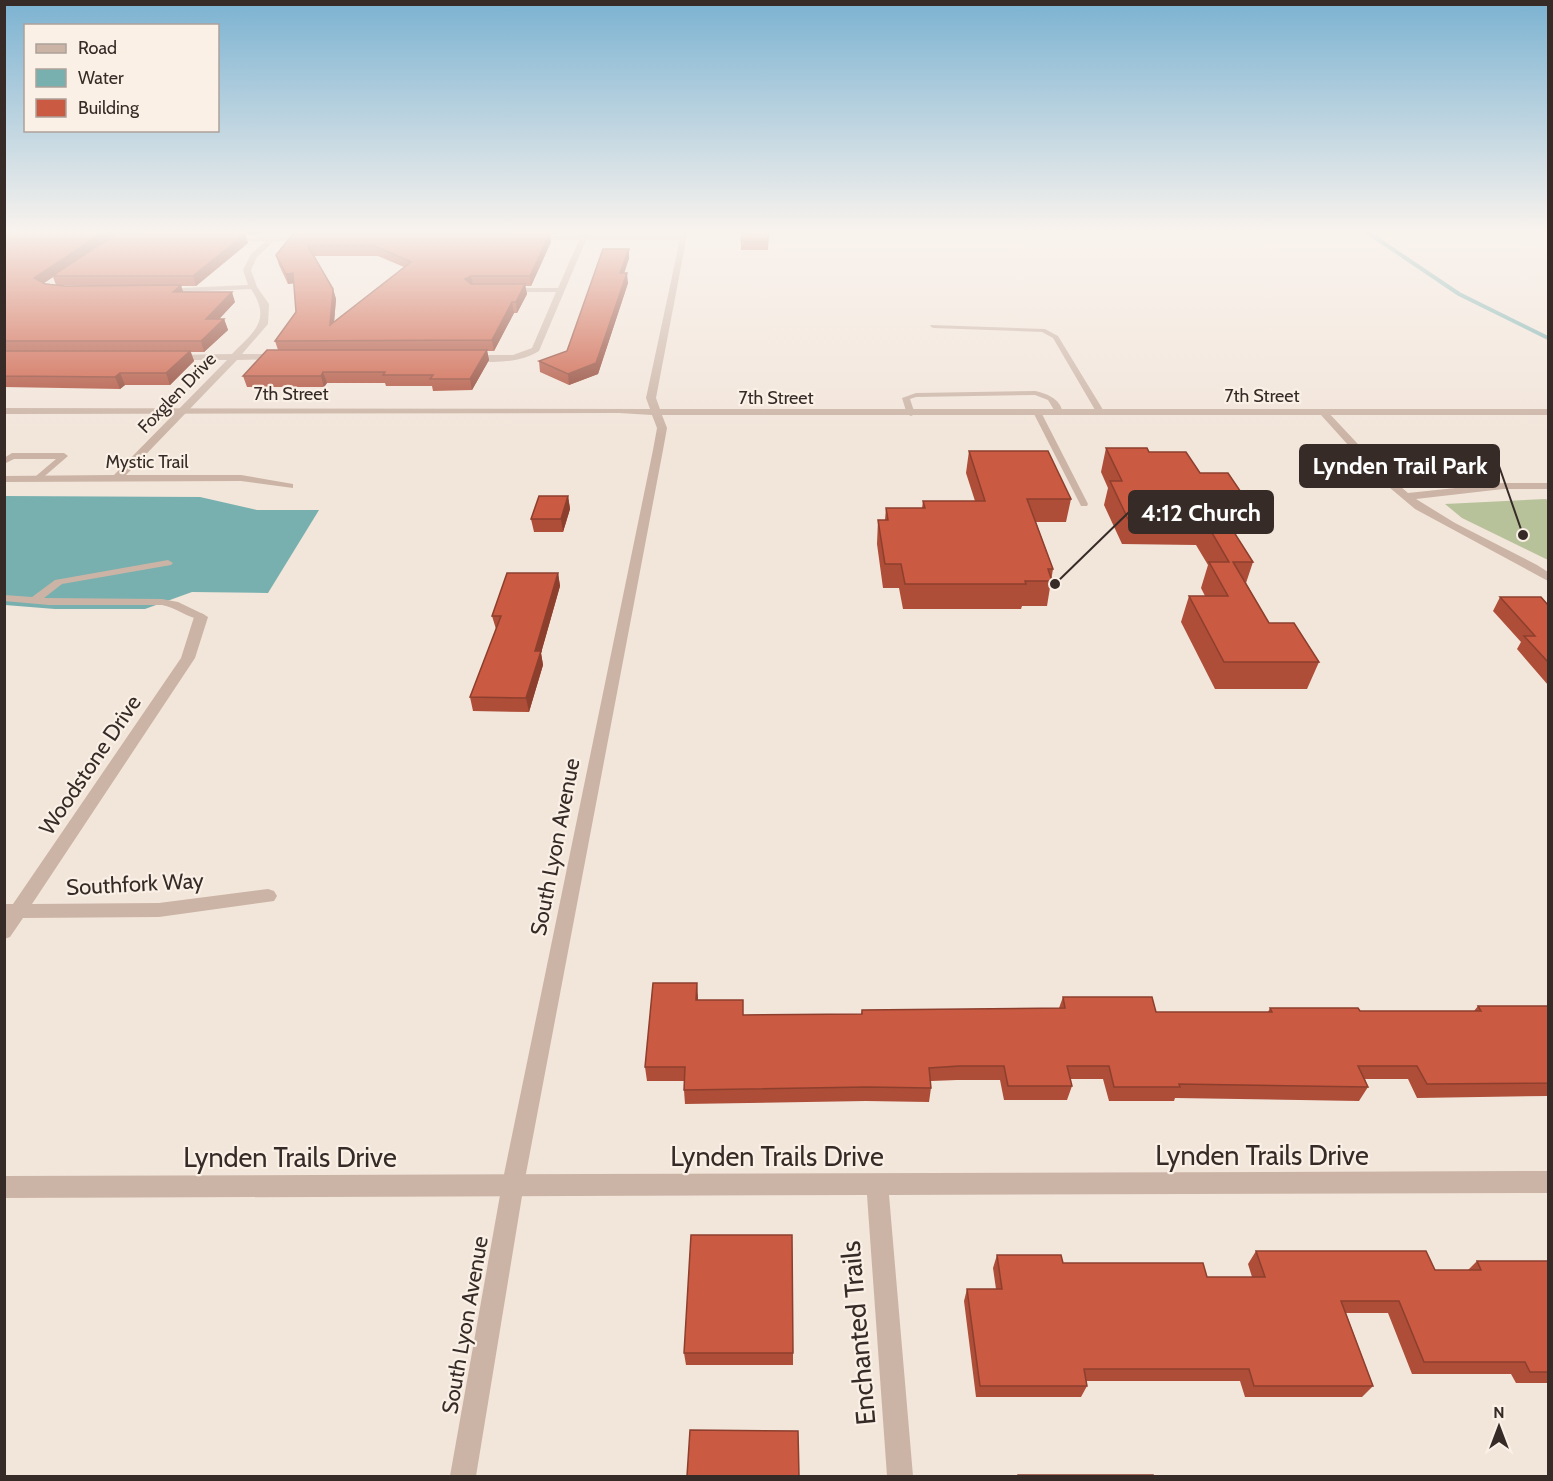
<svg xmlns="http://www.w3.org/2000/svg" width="1553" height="1481" font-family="Cabin,sans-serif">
<rect width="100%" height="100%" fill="#f2e5da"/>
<path fill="#b7c29a" d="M1546,499L1548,501V560L1462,518L1445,504Z"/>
<path fill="#78b0af" d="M5,496L200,497L257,510H319L268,593L192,592L145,609H55L5,605Z"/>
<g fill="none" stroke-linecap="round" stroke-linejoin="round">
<path stroke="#78b0af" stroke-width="4" d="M1364,230L1459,294L1548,338"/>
<g fill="#cbb4a6" fill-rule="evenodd">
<path d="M931,325L1045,329L1058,336L1105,413L1098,415L1053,338L1042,332L933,328L930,326Z"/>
<path d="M1035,391C1049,394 1062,400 1063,415H1057L1048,400L1035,395L916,397L910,399L915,414L911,416L907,414L902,398L916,393Z"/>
<path d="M1035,412L1042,414L1088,504L1087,506H1081L1080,504L1034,414Z"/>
<path d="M12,453H64L68,456L39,481L36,480V476L56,459H14L4,464V458Z"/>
<path d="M168,560L173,563L171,565L62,584L44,598L162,599L178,602L205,615L206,617L205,619C191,621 176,607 162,605H49L4,601V595L32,597L55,580Z"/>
</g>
<g fill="#cbb4a6" fill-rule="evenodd">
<path d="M584,230H590L588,236H683L686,238L683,240H586L539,351C519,364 489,363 466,360V356L469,355H513L532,348L556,292H506L502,290L506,288H558L579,240H530L527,238L530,236H581Z"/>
<path d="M308,237L310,240L274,241L257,257L251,270L257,287L269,304L268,324L242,354H280L283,355V359L237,360L126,475H241L293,484V488L241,481L4,482V476L114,475L227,360H172L168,357L169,355L232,354C254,332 272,320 251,289L162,293H159V289L248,285L243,270L251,254L266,241H227L225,238Z"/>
<path d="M1324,410L1327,411L1385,473L1408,493L1503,483H1548V489H1503L1416,499L1455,523L1537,565L1548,572V581L1415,509L1377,477L1321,415V411Z"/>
<path d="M201,613L208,617L195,658L32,904L159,903L268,889L274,891L277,896L274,901L159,917L23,918L10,937L4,939V904H13L181,658L194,617Z"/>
<path d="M1548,1171V1193L889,1195L913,1476H887L867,1195L4,1198V1176Z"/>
</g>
<path fill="#cbb4a6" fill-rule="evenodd" d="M682,230H688L656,398L660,409H1548V415H662L667,428L663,450L524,1184L476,1476H450L502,1184L653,450L657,428L652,415L619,413L4,414V408L650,409L646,398Z"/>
</g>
<g fill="#ae4d38" fill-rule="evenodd">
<path d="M4,230H264L258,234H245L248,243L196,286H181L183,292L235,302L219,319H224L228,330L204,352H191L194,361L170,385H125L120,389L4,387ZM122,231L128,232L130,234H117ZM53,277L56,285L44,283ZM57,285H66L163,286H65Z"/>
<path d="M301,230H558L556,234H550L551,242L531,286H525L527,294L517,313H514L494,351H487L489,360L472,390L433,391L432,386H386L385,383H327L324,387H247L243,376L278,350L275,341L296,312L294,283L288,284L279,265L276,255L302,234ZM313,256H378L404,267L334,322L336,299L333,289Z"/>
<path d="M769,230L768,250H741V241Z"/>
<path d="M629,249V258L624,273L628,283L598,374L569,385L540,372L539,361L567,351Z"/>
<path d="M1106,448L1149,452L1200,473L1251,507L1242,532H1234L1253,562L1246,583L1269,623L1319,662L1307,689H1215L1181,622L1189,596H1205L1201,588L1208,565L1196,545L1122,544L1104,505L1108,488L1101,472Z"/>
<path d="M969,451L1071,499L1066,522H1036L1053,569L1047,606H1022L1021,609H903L899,588H883L877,544L878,520H885L886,508H922L923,501H975L966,473Z"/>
<path d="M568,496L570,509L563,532H534L531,519Z"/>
<path d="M558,573L560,586L541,653L543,665L529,712L473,711L470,697L496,629L492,616Z"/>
<path d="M1500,597L1548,605V685L1517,649L1521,642L1493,611Z"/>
<path d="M698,997V1000L744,1015L861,1014L862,1010L1059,1008L1063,997L1156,1012H1268L1270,1008L1360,1011H1474L1478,1006H1548V1096L1417,1098L1408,1079H1365L1368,1087L1359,1101L1175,1098L1174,1101H1109L1103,1079H1070L1072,1086L1067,1100H1004L1000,1080H957L931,1081V1088L929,1102L866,1101L685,1104L684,1090V1081H647L645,1067Z"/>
<path d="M1256,1251L1435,1270H1468L1477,1261H1548V1383H1516L1511,1374H1412L1388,1313H1346L1373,1386L1362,1397H1245L1240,1381H1086L1087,1386L1081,1397H976L964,1301L967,1289H996L993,1268L997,1255L1063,1263L1207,1277H1252L1248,1264Z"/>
<path d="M684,1353H793V1365H686Z"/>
</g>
<g fill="#8d3f2e">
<path d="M107,230H121L122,231L55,276H52L53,277L38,287L34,278Z"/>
<path d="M257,230H264L258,234Z"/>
<path d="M550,233L551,242L531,286L530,276Z"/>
<path d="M245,234L248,243L196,286L193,276Z"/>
<path d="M629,249V258L621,283L620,273Z"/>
<path d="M293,273L296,283L288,284L286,274Z"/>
<path d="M627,273L628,283L598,374L569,385L568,374Z"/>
<path d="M471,276L473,286L465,279Z"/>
<path d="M525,284L527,294L517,313L516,302Z"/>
<path d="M181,285L184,295L173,292Z"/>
<path d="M333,289L336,299L333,335L330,325Z"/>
<path d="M232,292L235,302L209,330L206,319Z"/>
<path d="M512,302L514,313L494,351L492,340Z"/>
<path d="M224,319L228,330L204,352L201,341Z"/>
<path d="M487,350L489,360L472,390L470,379Z"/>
<path d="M190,351L194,361L170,385L166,373Z"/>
<path d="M323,372L327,383L324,387L321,376Z"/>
<path d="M120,373L125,385L120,389L115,377Z"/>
<path d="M568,496L570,509L563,532L561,519Z"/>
<path d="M558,573L560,586L541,653L543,665L529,712L526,698L535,651Z"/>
<path d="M697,983L698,997L697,1014L696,1000Z"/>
</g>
<g fill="#ca5a41" stroke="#8d3f2e" stroke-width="1.5" fill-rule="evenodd">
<path d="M4,230H107L34,278L45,284L65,286L181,285L173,292H232L206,319H224L201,341H4Z"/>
<path d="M743,230H768V241H741Z"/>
<path d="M550,233L530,276H471L465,279L471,284H525L516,302H512L492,340L275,341L296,312L293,273L286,274L276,255L293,234ZM308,246H375L411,262L330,325L333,289Z"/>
<path d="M116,234H245L193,276H52Z"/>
<path d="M603,249H629L620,273H627L596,363L568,374L539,361L567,351Z"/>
<path d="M267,350H487L470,379H430L433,375H383L385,372H323L321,376H243Z"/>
<path d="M4,351H190L166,373H120L115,377L4,376Z"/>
<path d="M1106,448H1147L1149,452H1186L1200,473H1228L1251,507H1218L1253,562H1233L1269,623H1294L1319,662H1224L1189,596H1228L1209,562H1229L1204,519H1128L1110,481H1122Z"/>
<path d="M969,451H1048L1071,499H1027L1053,569H1048L1052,581H1025L1026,584H905L901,564H885L878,520H888L886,508H925L923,501H985Z"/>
<path d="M539,496H568L561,519H531Z"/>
<path d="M507,573H558L535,651H541L526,698L470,697L501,616H492Z"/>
<path d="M1500,597H1541L1548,605V662L1524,636H1535Z"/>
<path d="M653,983H697L696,1000H743V1015L862,1014V1010L1065,1008L1063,997H1152L1156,1012H1272L1270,1008H1358L1360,1011H1481L1478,1006H1548V1083L1427,1084L1417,1066H1358L1368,1087L1179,1084L1180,1087H1114L1109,1066H1067L1072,1086H1008L1004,1066H959L929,1068L931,1088L867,1087L684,1090L685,1067H645Z"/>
<path d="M691,1235H792L793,1353H684Z"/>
<path d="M1256,1251H1426L1435,1270H1481L1477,1261H1548V1372H1530L1525,1362H1424L1399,1301H1341L1373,1386H1254L1249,1369H1084L1087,1386H980L967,1289H1002L997,1255H1061L1063,1263H1203L1207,1277H1265Z"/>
<path d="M690,1430L798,1431L799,1476H687Z"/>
<rect x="1018" y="1475" width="135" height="1"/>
</g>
<linearGradient id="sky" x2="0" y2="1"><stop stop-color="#7bb2d1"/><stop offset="0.53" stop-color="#f9f3ee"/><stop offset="1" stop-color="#f9f3ee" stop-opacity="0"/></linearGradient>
<rect width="1553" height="437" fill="url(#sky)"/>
<g text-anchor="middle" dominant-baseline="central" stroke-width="4.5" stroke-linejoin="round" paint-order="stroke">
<g font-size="18" fill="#362b27" stroke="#faf0e6">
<text transform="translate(177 393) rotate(-46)">Foxglen Drive</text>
<text x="291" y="394">7th Street</text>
<text x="1262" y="396">7th Street</text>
<text x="776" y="398">7th Street</text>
<text x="147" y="462">Mystic Trail</text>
</g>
<g font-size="22" fill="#362b27" stroke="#faf0e6">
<text transform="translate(90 765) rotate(-56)">Woodstone Drive</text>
<text transform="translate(555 847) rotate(-79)">South Lyon Avenue</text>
<text transform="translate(135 884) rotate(-3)">Southfork Way</text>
<text transform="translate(465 1325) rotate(-80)">South Lyon Avenue</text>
</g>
<g font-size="27" fill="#362b27" stroke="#faf0e6">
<text x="1262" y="1155">Lynden Trails Drive</text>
<text x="777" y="1156">Lynden Trails Drive</text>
<text x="290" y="1157">Lynden Trails Drive</text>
<text transform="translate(858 1333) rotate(-95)">Enchanted Trails</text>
</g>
</g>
<path fill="none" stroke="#362b27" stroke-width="2" d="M1523 535L1499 466M1055 584L1129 512"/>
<g fill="#362b27" stroke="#faf0e6" stroke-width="2">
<circle cx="1523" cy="535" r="6"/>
<circle cx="1055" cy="584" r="6"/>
</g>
<g fill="#362b27" stroke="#362b27" stroke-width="2">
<rect x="1300" y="445" width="199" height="42" rx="6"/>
<rect x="1129" y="491" width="144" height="42" rx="6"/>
</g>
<g font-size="24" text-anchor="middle" font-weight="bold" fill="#fff">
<text x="1400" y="474">Lynden Trail Park</text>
<text x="1201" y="521">4:12 Church</text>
</g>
<rect width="1553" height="1481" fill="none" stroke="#362b27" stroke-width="12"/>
<rect x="24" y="24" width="195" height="108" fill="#faf0e6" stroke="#aca19a" stroke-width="1.5"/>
<rect x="36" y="44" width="30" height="9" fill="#cbb4a6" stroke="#aca19a" stroke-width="1.5"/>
<text x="78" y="54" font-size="18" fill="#362b27">Road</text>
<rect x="36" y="69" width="30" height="18" fill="#78b0af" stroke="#aca19a" stroke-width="1.5"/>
<text x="78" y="84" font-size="18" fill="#362b27">Water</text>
<rect x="36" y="99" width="30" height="18" fill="#ca5a41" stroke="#aca19a" stroke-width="1.5"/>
<text x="78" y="114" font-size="18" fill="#362b27">Building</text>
<g transform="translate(1499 1427)" stroke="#faf0e6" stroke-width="4.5" paint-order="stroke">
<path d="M0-4.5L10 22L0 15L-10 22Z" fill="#362b27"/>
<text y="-9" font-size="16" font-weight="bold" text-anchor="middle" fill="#362b27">N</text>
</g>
</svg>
